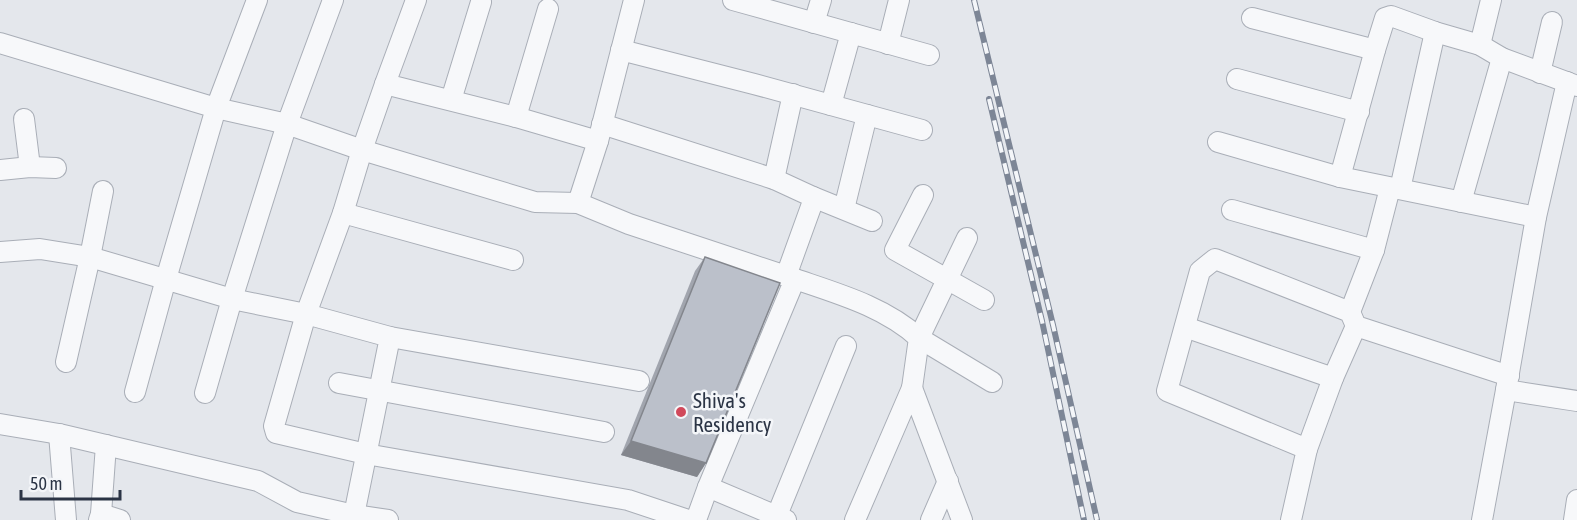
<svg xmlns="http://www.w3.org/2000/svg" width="1577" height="520" font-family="'Asap Condensed',sans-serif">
<rect width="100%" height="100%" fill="#e4e7ec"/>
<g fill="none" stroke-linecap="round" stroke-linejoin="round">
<g stroke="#a9aeb7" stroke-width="22">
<g id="minor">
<path d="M257,0L216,108L287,124L333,0"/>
<path d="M416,0L385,84L516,117L598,141"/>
<path d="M733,0L929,55"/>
<path d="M1252,18L1375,50"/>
<path d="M814,23L821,0"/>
<path d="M0,43L216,108L166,279L135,392"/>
<path d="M888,44L899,0"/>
<path d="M1480,45L1491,0"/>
<path d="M621,50L754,84L922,130"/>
<path d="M1540,73L1552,22"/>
<path d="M1237,79L1359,112"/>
<path d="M385,84L362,150L343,213L306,314L274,426L276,433L366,454L628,500L688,520"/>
<path d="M451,100L481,2"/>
<path d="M831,105L851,33"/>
<path d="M516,117L548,9"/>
<path d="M24,119L30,167"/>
<path d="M602,124L774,179L813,197L812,204L786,276"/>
<path d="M1218,142L1340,177L1536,217L1506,390L1577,401"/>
<path d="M0,170L30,167L56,168"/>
<path d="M1340,177L1375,50L1385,18L1391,16L1435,32L1480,45L1502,58L1577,86"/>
<path d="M774,179L793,94"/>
<path d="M1400,189L1435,32"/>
<path d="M923,195L895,250L984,300"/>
<path d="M813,197L872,221"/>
<path d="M1461,202L1502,58"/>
<path d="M578,203L598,141L634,0"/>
<path d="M844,209L867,115"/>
<path d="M1232,210L1374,250"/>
<path d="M343,213L513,260"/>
<path d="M1536,217L1567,82"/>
<path d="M967,238L919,338L992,382"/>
<path d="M0,252L40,249L90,257L232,299L205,393"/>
<path d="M795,279C839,294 885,307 919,338L912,388"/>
<path d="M1350,312L1374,250L1390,188"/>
<path d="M1185,327L1333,378"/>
<path d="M390,337L639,381"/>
<path d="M66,362L90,257L103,191"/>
<path d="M339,383L604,432"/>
<path d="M0,424L59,434L258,481L297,502L354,515L388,520"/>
<path d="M59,434L66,520"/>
<path d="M1307,449L1333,378L1356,326"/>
<path d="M101,514L120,520"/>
<path d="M99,520L101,514L106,445"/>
<path d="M353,520L390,337L306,314L232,299L287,124L362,150L535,202L578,203L629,224L795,279L708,487L786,520"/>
<path d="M696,520L708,487"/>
<path d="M775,520L846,346"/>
<path d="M855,520L912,388L962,520"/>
<path d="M931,520L948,481"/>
<path d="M1291,520L1307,449L1167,391L1200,271L1215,259L1350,312L1356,326L1509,376"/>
<path d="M1482,520L1506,390"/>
<path d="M1574,520L1577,500"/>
</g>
</g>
<use href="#minor" stroke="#f7f8fa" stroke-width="20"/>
<g stroke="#7d8696" stroke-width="6">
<g id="rail">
<path d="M974,0L1053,325L1097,520"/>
<path d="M989,99L1042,321L1084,520"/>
</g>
</g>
<use href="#rail" stroke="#f4f6f9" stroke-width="4" stroke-dasharray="11" stroke-linecap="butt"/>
</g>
<path fill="#a1a5ae" d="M705,257L706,463L697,477L621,455L695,271Z"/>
<path fill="#83868d" d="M631,441L706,463L697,477L621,455Z"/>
<path fill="#bbc0ca" stroke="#83868d" stroke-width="1.5" d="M705,257L780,283L706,463L631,441Z"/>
<circle fill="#d1495b" stroke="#f4f6f9" stroke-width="2" cx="681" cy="412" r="6"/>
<g text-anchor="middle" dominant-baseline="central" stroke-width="5" stroke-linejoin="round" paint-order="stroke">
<g font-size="21" fill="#2b3445" stroke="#f4f6f9" text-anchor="start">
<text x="693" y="400">Shiva's<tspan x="693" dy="24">Residency</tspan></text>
</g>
</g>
<path d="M21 490v9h99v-9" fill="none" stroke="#2b3445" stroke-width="3"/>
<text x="30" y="490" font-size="18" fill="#2b3445" stroke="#f4f6f9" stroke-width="4.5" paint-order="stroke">50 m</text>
</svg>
